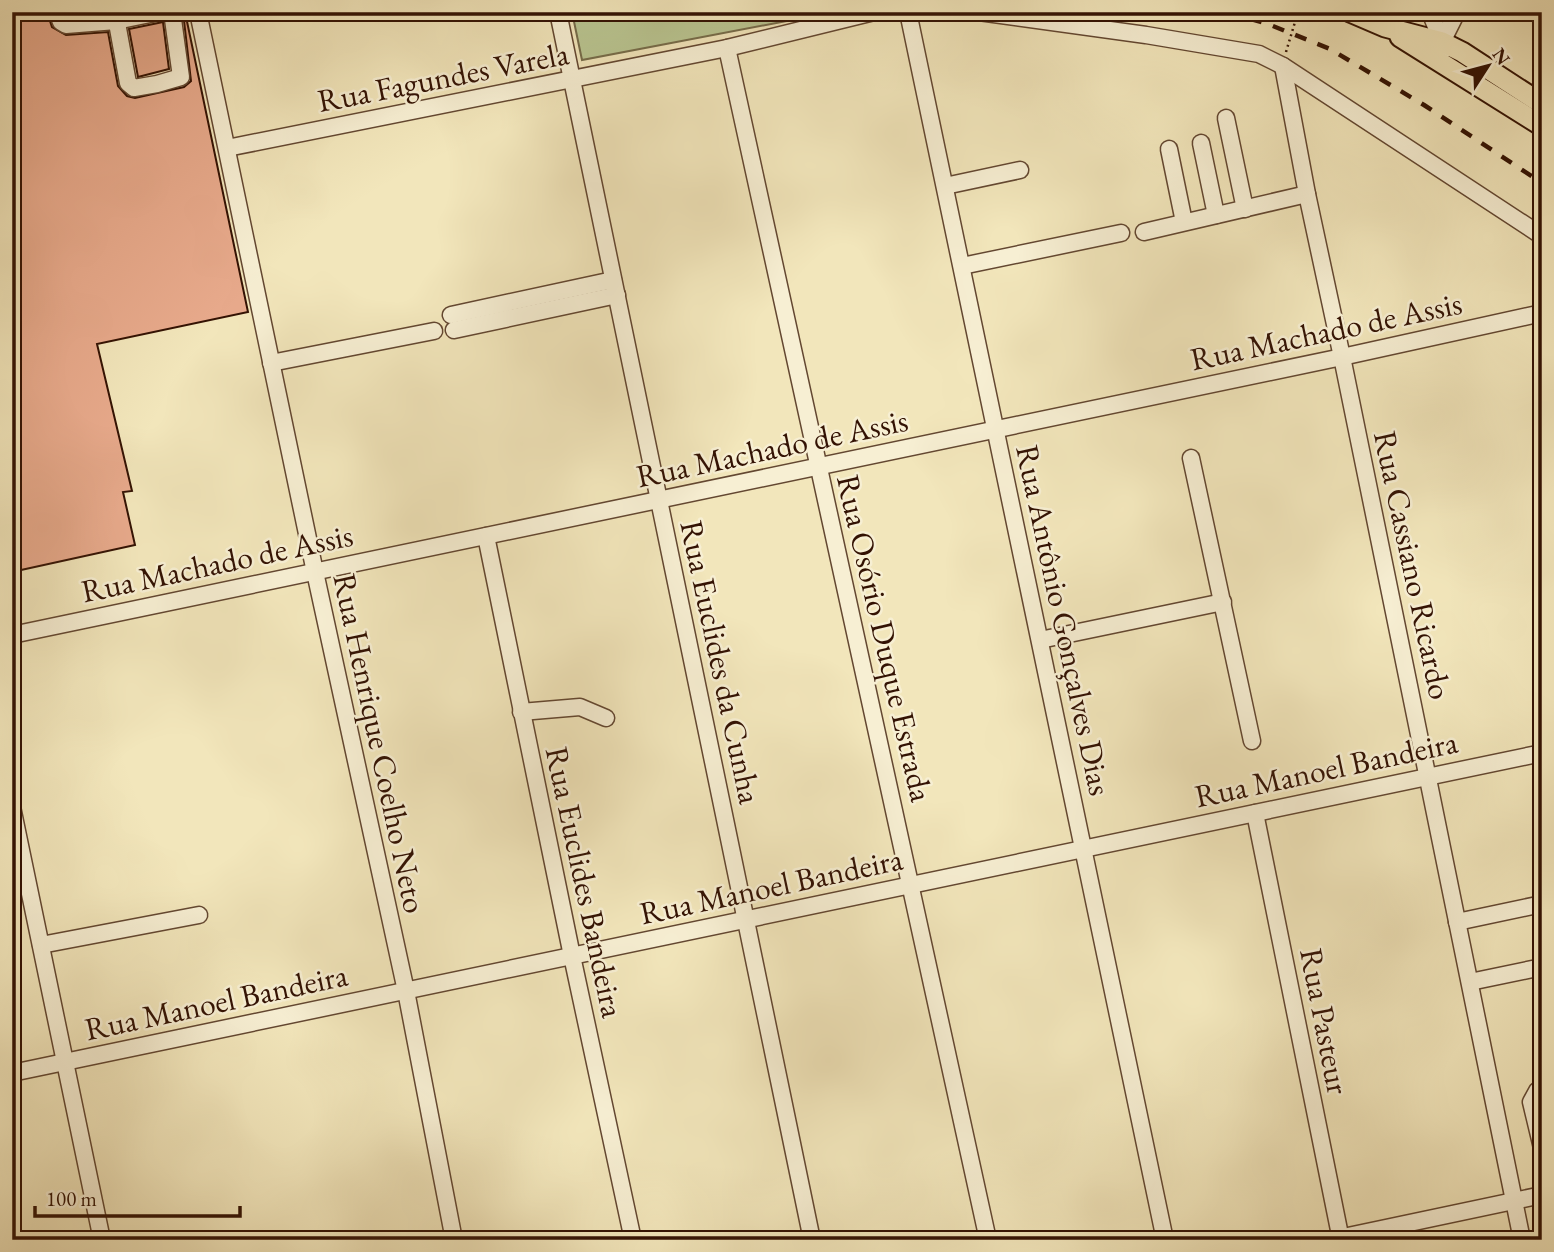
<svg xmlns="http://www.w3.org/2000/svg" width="1554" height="1252" font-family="'EB Garamond',serif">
<rect width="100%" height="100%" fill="#f2e6bb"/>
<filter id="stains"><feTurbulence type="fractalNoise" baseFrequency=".00286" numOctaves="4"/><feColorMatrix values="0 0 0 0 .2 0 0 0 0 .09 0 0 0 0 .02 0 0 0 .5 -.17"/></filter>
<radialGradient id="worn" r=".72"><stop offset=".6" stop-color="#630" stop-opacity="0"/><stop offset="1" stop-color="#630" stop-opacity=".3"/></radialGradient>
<path fill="#b9c591" stroke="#766c4a" stroke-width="2" d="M572,12H834L582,60Z"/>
<g fill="#e8aa8c" stroke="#331203" stroke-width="2">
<path d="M12,12H47L52,27L66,35L108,32L118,86L127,96L135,98L184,87L191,81L183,12H185L248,312L97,344L132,491L123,492L135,545L12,572Z"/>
<path d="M163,22L169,69L138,77L129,29Z"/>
</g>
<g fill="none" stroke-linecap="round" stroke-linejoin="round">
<g stroke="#634731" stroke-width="19">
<g id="minor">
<path d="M57,12L61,22L66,25L116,21L160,12"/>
<path d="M115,12L128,83L134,88L157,84L181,77L172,12"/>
<path d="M198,12L315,572L406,991L454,1240"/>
<path d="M558,12L812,1240"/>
<path d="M908,12L1165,1240"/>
<path d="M979,12L1146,35L1259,54L1283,66L1542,236"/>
<path d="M1430,12L1445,49"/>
<path d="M1385,27L1402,12"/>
<path d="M1442,42L1457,12"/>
<path d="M727,48L988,1240"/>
<path d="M1283,66L1307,194L1342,357L1522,1240"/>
<path d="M1226,118L1245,209"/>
<path d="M1201,143L1216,215"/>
<path d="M227,148L727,48L874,12"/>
<path d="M1169,149L1184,222"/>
<path d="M945,186L1020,170"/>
<path d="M1144,232L1307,194"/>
<path d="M962,266L1121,233"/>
<path d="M451,315L613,280"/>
<path d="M454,330L617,295"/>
<path d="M271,363L434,331"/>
<path d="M1191,458L1252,741"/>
<path d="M486,536L572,956L633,1240"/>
<path d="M12,635L1342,357L1542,313"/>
<path d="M1040,640L1223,602"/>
<path d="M521,712L580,707L606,718"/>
<path d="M12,807L102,1240"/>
<path d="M1255,813L1341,1240"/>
<path d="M1457,922L1542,904"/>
<path d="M41,945L199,915"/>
<path d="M1470,982L1542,967"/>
<path d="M12,1073L1542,753"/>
<path d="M1542,1087L1537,1091L1531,1102L1542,1148"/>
<path d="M1329,1240L1542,1195"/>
</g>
</g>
<g stroke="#331203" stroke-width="23">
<g id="major">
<path d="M1350,12L1385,27L1442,42L1462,52L1542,104"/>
<path d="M1400,37L1542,126"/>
</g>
</g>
<g stroke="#331203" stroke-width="2.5" stroke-dasharray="2 3.5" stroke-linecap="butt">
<path d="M1317,12L1337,20"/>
<path d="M1286,52L1298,12"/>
</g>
<use href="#minor" stroke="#f7efd3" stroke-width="16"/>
<use href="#major" stroke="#f2e6bb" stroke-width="19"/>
<path stroke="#331203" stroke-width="4.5" stroke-dasharray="12 12" stroke-linecap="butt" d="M1227,12L1268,24L1330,49L1424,105L1542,183"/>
</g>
<g text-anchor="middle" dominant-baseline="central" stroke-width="5" stroke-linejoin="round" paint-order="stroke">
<g font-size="32" fill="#331203" stroke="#f7efd3">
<text transform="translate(443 77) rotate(-11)">Rua Fagundes Varela</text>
<text transform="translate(1326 331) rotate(-12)">Rua Machado de Assis</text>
<text transform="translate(772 448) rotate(-12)">Rua Machado de Assis</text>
<text transform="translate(217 563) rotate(-12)">Rua Machado de Assis</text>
<text transform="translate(1413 565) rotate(78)">Rua Cassiano Ricardo</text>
<text transform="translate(1064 620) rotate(78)">Rua Antônio Gonçalves Dias</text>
<text transform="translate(885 638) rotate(77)">Rua Osório Duque Estrada</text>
<text transform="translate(721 662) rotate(78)">Rua Euclides da Cunha</text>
<text transform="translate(380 743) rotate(78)">Rua Henrique Coelho Neto</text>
<text transform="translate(1326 769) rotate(-12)">Rua Manoel Bandeira</text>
<text transform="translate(585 882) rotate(78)">Rua Euclides Bandeira</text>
<text transform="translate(771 886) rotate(-12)">Rua Manoel Bandeira</text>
<text transform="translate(216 1002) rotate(-12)">Rua Manoel Bandeira</text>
<text transform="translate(1325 1021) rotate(79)">Rua Pasteur</text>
</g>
</g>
<rect width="1554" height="1252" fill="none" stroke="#f2e6bb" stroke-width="42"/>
<rect x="14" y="14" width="1526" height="1224" fill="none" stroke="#331203" stroke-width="3.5"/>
<rect x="21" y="21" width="1512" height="1210" fill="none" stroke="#331203" stroke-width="2"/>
<g transform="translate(1488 66) rotate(54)" stroke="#f7efd3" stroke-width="5" paint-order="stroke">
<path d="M0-5L12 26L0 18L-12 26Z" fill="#331203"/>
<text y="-10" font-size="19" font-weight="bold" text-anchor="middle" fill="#331203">N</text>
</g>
<path d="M35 1206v10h205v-10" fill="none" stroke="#331203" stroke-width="3.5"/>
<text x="46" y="1206" font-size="21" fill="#331203" stroke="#f7efd3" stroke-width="5" paint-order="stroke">100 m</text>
<rect width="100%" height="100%" filter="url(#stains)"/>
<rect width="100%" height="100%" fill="url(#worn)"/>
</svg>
